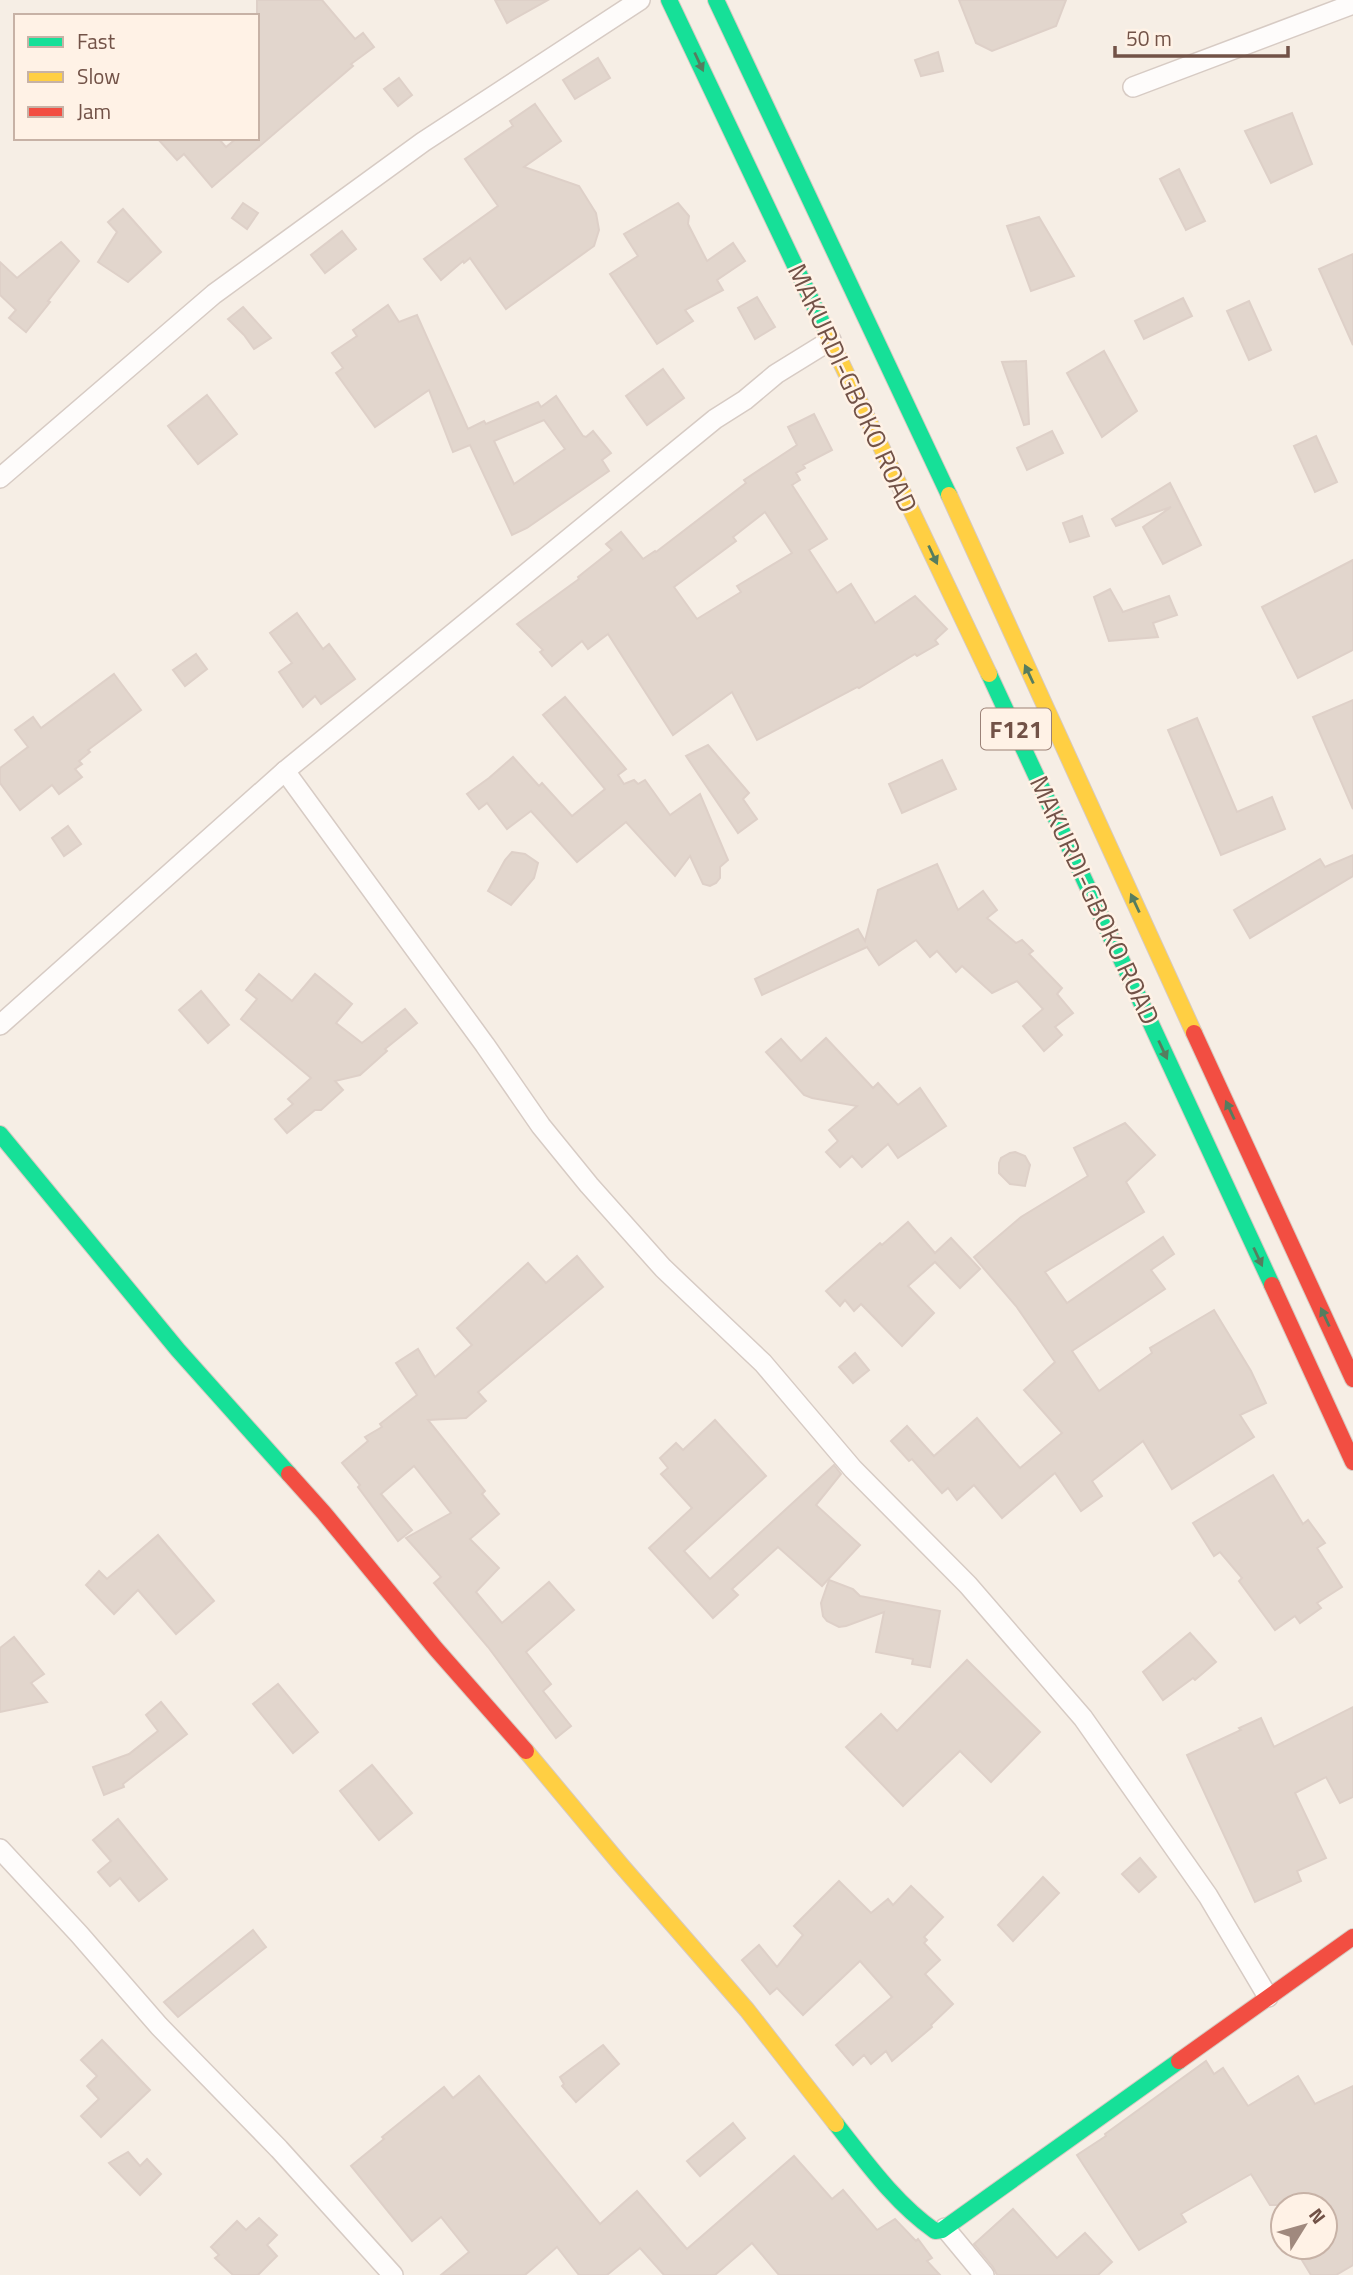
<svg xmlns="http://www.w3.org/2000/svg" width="1353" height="2275" font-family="'Titillium Web',sans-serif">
<rect width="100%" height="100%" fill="#f6eee5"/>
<g fill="#e2d6cd" stroke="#ded0c8" stroke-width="2" fill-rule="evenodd">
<path d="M257,0H322L355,39L363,33L374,47L351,64L353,66L212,187L184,154L177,160L157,138H218L226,147L237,138H257Z"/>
<path d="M495,0H548L507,23Z"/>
<path d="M959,0H1066L1056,26L992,51L976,43Z"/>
<path d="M938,52L943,71L921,76L915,60Z"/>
<path d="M598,58L610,78L575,99L563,80Z"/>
<path d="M399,78L412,95L398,106L384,89Z"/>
<path d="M535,104L561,141L524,167L579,186L596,213L599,230L594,246L506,309L470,258L464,263L463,261L441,280L424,259L498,206L465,159L513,126L510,121Z"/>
<path d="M1292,113L1312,164L1271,183L1245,131Z"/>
<path d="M1179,169L1205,221L1186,230L1160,179Z"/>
<path d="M243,203L258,213L247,229L232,218Z"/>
<path d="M678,203L689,216L688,224L707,261L733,243L745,261L717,280L723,290L685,310L693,321L657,344L610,274L638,256L624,234Z"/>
<path d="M123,209L161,252L128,282L98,262L117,232L108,222Z"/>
<path d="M1039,217L1074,276L1031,291L1007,226Z"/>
<path d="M342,231L356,249L325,273L311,255Z"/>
<path d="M61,242L79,261L48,301L50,302L26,332L9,318L16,310L0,295V262L17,278Z"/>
<path d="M1353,254V345L1319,269Z"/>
<path d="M757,297L775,327L755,339L738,308Z"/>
<path d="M1183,298L1192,316L1144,339L1135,321Z"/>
<path d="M1249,301L1271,350L1249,360L1227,311Z"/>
<path d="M388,305L399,322L417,315L468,429L484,421L486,424L538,402L541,407L556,396L583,436L586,437L593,431L611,453L602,460L609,471L527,528L512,535L470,445L453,452L429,390L375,427L336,373L343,368L332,353L357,336L353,330ZM544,420L565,449L514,484L494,441Z"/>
<path d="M243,307L271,338L254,349L244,335L228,319Z"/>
<path d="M1104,351L1137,411L1102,437L1067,373Z"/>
<path d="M1026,361L1029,424L1024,425L1002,362Z"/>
<path d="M663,369L684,398L647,425L626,396Z"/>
<path d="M207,395L237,434L198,464L168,426Z"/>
<path d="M814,414L832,450L803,465L805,468L796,473L800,480L792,485L827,539L809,550L837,593L851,584L875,623L915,596L947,629L935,640L938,644L917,656L915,654L859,688L857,687L757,740L732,692L673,735L608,634L588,649L582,641L552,666L540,652L543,650L517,624L579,579L578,577L612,550L606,544L621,532L643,559L655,551L656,552L746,483L744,480L797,445L788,427ZM765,512L792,553L737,586L741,592L697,619L674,587L736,541L733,537Z"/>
<path d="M1052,431L1063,453L1027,470L1017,448Z"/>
<path d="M1316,436L1337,482L1315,492L1294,446Z"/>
<path d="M1170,483L1201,545L1163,564L1143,527L1171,507L1116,526L1112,519Z"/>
<path d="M1082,516L1089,536L1070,542L1063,523Z"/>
<path d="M1353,560V650L1298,678L1262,607Z"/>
<path d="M1110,589L1123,612L1169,596L1177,615L1153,623L1158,637L1109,641L1094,597Z"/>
<path d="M297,613L323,649L329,644L355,679L321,704L315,696L303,707L279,672L292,663L270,633Z"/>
<path d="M196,654L207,669L185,686L173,670Z"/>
<path d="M114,674L141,710L88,750L90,752L79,761L82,764L75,769L82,777L59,794L52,785L20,810L0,783V768L28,747L15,730L33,717L41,728Z"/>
<path d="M565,697L626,769L618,775L624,784L634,780L638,784L645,780L670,815L700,794L728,860L720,867V878L716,883L710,886L703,884L690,856L675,876L626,822L577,862L531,811L507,829L487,803L479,809L467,794L489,778L513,757L539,786L542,783L572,816L605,789L543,715Z"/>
<path d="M1353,700V809L1313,717Z"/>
<path d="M1197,718L1237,812L1272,797L1285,829L1221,855L1168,730Z"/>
<path d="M708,745L749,793L743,799L757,819L738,833L686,756Z"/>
<path d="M942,760L956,789L902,813L889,784Z"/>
<path d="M68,826L81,844L64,856L52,838Z"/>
<path d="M512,852L525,854L538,863L534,878L511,905L488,891L505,860Z"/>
<path d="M1353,855V876L1250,938L1234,910L1320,859L1325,867Z"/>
<path d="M937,864L958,910L983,891L997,910L987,918L1016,943L1022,940L1033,951L1029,954L1062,988L1057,994L1073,1013L1055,1027L1062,1035L1044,1051L1023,1026L1043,1009L1017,981L992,993L962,966L956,972L937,951L930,957L916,940L879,965L867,947L762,995L755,979L858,929L865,941L878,890Z"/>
<path d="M259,974L292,1001L315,974L352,1004L336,1023L362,1043L405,1009L417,1023L385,1049L387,1051L360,1075L335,1081L343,1090L321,1110H315L287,1133L275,1119L293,1104L288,1099L311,1078L241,1019L257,999L246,990Z"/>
<path d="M201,991L229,1025L208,1043L179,1010Z"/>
<path d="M826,1038L873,1088L878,1083L898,1105L920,1088L946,1126L898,1158L888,1144L862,1167L852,1156L840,1167L826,1152L838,1141L829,1130L857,1106L812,1098L804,1095L766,1052L781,1039L801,1061Z"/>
<path d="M1125,1123L1155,1155L1126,1182L1144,1212L1045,1272L1067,1303L1163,1237L1174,1254L1151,1270L1165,1289L1072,1351L1099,1391L1152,1353L1150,1348L1214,1310L1251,1371L1266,1403L1240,1415L1254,1437L1172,1489L1143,1441L1092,1481L1102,1496L1081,1511L1055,1473L1002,1518L974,1485L957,1500L948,1488L942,1493L912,1459L909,1461L891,1441L907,1426L934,1456L977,1418L1020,1468L1062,1433L1024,1390L1055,1362L1016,1306L974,1257L1021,1217L1088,1176L1074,1148Z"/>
<path d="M1015,1152L1025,1156L1030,1165L1025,1186L1010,1184L999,1173V1163L1001,1158L1010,1153Z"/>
<path d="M908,1222L935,1253L951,1238L980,1269L960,1288L935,1262L908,1286L934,1313L902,1346L861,1304L854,1311L845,1300L840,1306L826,1291L880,1243L882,1245Z"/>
<path d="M577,1256L603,1287L478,1392L486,1401L466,1418L428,1420L485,1491L482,1494L499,1514L470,1539L499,1568L476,1592L502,1623L549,1582L574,1610L526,1652L551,1684L543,1691L571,1726L556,1738L488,1647L434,1583L441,1577L406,1538L451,1513L414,1466L381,1494L412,1530L398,1541L358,1487L360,1485L342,1463L368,1441L365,1437L382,1427L380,1424L417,1395L396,1363L418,1349L435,1377L472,1345L457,1328L528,1263L546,1283Z"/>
<path d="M855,1353L869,1370L853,1383L839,1367Z"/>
<path d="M715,1420L766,1476L684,1551L710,1579L834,1465L841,1474L816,1505L860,1545L822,1586L778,1547L732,1589L738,1595L713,1618L649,1548L692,1508L661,1474L668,1468L660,1458L676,1443L683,1450Z"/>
<path d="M1273,1475L1303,1524L1308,1520L1325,1543L1317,1548L1342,1587L1317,1603L1321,1608L1300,1623L1295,1616L1275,1630L1239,1581L1242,1578L1220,1552L1214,1556L1193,1523Z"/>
<path d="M158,1535L214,1601L176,1634L138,1590L114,1614L86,1585L99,1571L107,1579Z"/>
<path d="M829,1580L853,1589L860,1596L940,1611L930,1667L912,1664L913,1659L876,1652L884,1612L846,1626L839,1627L827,1621L823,1616L821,1603Z"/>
<path d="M1190,1633L1216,1662L1195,1680L1193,1678L1163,1700L1143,1672Z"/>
<path d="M14,1637L44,1674L31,1683L47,1702L0,1712V1648Z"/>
<path d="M967,1660L1040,1732L991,1782L960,1751L903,1806L846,1747L881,1714L897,1731Z"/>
<path d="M278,1684L318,1732L293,1753L253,1704Z"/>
<path d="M161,1702L187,1734L123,1784L124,1787L104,1795L93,1767L129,1754L158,1731L146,1715Z"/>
<path d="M1353,1707V1797L1340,1803L1326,1777L1295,1793L1326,1858L1297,1871L1301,1881L1255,1902L1187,1755L1241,1730L1239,1728L1261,1718L1274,1747Z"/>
<path d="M372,1765L412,1813L379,1840L340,1791Z"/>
<path d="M118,1819L167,1879L139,1901L120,1878L110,1886L98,1872L111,1861L93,1840Z"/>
<path d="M1140,1858L1156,1877L1139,1892L1122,1874Z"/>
<path d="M1043,1877L1059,1893L1013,1941L998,1925Z"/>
<path d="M839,1881L871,1913L888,1899L893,1905L911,1886L943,1917L924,1937L927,1940L924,1943L940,1960L925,1974L953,2004L931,2025L932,2027L892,2061L886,2051L871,2064L864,2055L853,2065L836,2045L892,1997L860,1961L803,2015L777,1988L770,1994L742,1960L759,1945L777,1967L803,1935L794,1926Z"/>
<path d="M253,1930L266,1947L178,2017L164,2002Z"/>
<path d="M102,2040L150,2090L101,2137L81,2116L99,2099L87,2086L97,2076L81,2060Z"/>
<path d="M603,2045L619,2064L576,2102L562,2086L564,2084L560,2077Z"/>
<path d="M1206,2061L1214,2074L1223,2068L1248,2106L1298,2076L1315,2104L1353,2086V2265L1336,2275H1311L1294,2247H1325V2205H1270L1251,2174L1181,2214L1186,2222L1139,2250L1077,2155L1106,2136L1105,2134Z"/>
<path d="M479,2076L600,2224L637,2191L687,2249L794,2156L832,2199L843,2190L877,2230L895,2219L916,2241L918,2239L932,2258L927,2261L940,2275H779L752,2243L715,2275H664L640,2248L607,2275H579L557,2247L525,2275H441L469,2252L441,2217L412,2241L351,2166L384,2139L382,2137L444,2087L453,2098Z"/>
<path d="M733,2123L745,2138L700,2176L687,2161Z"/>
<path d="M128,2152L140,2166L147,2159L161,2174L140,2195L109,2163Z"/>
<path d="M1013,2209L1057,2258L1085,2233L1112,2262L1098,2275H997L993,2267L974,2244Z"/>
<path d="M259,2218L277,2235L267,2245L277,2256L258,2275H233L215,2258L219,2255L211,2247L237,2221L246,2230Z"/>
</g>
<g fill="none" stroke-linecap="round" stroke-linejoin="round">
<g stroke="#d7cbc4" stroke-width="22">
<g id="street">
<path d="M1133,87L1353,4"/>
<path d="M0,478L214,294L423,142L640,0"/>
<path d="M285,771L485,1045L541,1126L589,1185L663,1268L763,1363L853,1469L968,1585L1083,1718L1208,1896L1268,1997"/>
<path d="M0,1025L285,771L715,419L745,400L776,374L831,340"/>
<path d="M0,1849L79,1934L159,2026L279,2149L393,2275"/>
<path d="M945,2228L984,2275"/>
</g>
</g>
<g stroke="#d6cac2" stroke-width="18">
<g id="fast">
<path d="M669,0L827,333"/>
<path d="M716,0L949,495"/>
<path d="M989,674L1272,1285"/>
<path d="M0,1134L178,1350L289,1474"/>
<path d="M836,2124C866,2162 895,2203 935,2231L942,2230L1179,2061"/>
</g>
</g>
<g stroke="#d6cac2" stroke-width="18">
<g id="slow">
<path d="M827,333L989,674"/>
<path d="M949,495L1194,1033"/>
<path d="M526,1751L621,1865L747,2010L836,2124"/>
</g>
</g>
<g stroke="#d6cac2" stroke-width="18">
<g id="jam">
<path d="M1194,1033L1353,1379"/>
<path d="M1272,1285L1353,1462"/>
<path d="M289,1474L324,1513L436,1649L526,1751"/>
<path d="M1179,2061L1353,1937"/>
</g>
</g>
<use href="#street" stroke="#fefcfb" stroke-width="19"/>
<use href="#fast" stroke="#16e098" stroke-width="16"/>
<use href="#slow" stroke="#ffcf43" stroke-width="16"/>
<use href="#jam" stroke="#f24e42" stroke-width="16"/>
</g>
<defs><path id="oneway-solid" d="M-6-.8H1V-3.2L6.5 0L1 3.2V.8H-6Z" transform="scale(1.75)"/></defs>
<g fill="#567d5f">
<use href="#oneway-solid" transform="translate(699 62) rotate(65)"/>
<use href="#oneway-solid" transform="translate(933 555) rotate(65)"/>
<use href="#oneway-solid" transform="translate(1029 674) rotate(-115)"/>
<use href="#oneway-solid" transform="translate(1135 903) rotate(-115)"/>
<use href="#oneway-solid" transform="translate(1163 1050) rotate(65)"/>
<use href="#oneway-solid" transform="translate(1230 1110) rotate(-115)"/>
<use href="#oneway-solid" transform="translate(1258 1257) rotate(65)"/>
<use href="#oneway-solid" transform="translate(1325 1317) rotate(-115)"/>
</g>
<g text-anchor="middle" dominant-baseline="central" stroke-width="5" stroke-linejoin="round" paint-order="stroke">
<rect fill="#fff2e6" stroke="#9c8277" stroke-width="2" x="981" y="708.5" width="70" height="41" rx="5"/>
<g font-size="24" font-weight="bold" fill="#725247">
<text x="1016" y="729">F121</text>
</g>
<g font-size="26" fill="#725247" stroke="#fff2e6">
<text transform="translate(853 388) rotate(65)">MAKURDI-GBOKO ROAD</text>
<text transform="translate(1095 900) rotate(65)">MAKURDI-GBOKO ROAD</text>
</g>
</g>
<rect x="14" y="14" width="245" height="126" fill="#fff2e6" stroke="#c7b2a6" stroke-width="2"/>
<rect x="28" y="37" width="35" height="10" fill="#16e098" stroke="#c7b2a6" stroke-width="2"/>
<text x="77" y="49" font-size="21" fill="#725247">Fast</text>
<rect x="28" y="72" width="35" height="10" fill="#ffcf43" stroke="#c7b2a6" stroke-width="2"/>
<text x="77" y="84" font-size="21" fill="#725247">Slow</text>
<rect x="28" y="107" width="35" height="10" fill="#f24e42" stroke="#c7b2a6" stroke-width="2"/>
<text x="77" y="119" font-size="21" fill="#725247">Jam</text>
<g transform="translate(1304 2226) rotate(53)"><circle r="33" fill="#fff2e6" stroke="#c7b2a6" stroke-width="2"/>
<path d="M0-5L12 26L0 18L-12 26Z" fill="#a0897e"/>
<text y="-10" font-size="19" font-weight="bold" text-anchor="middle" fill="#725247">N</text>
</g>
<path d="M1115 46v10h173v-10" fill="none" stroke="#725247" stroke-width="3.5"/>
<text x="1126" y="46" font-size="21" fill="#725247" stroke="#fff2e6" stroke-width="5" paint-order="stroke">50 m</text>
</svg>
